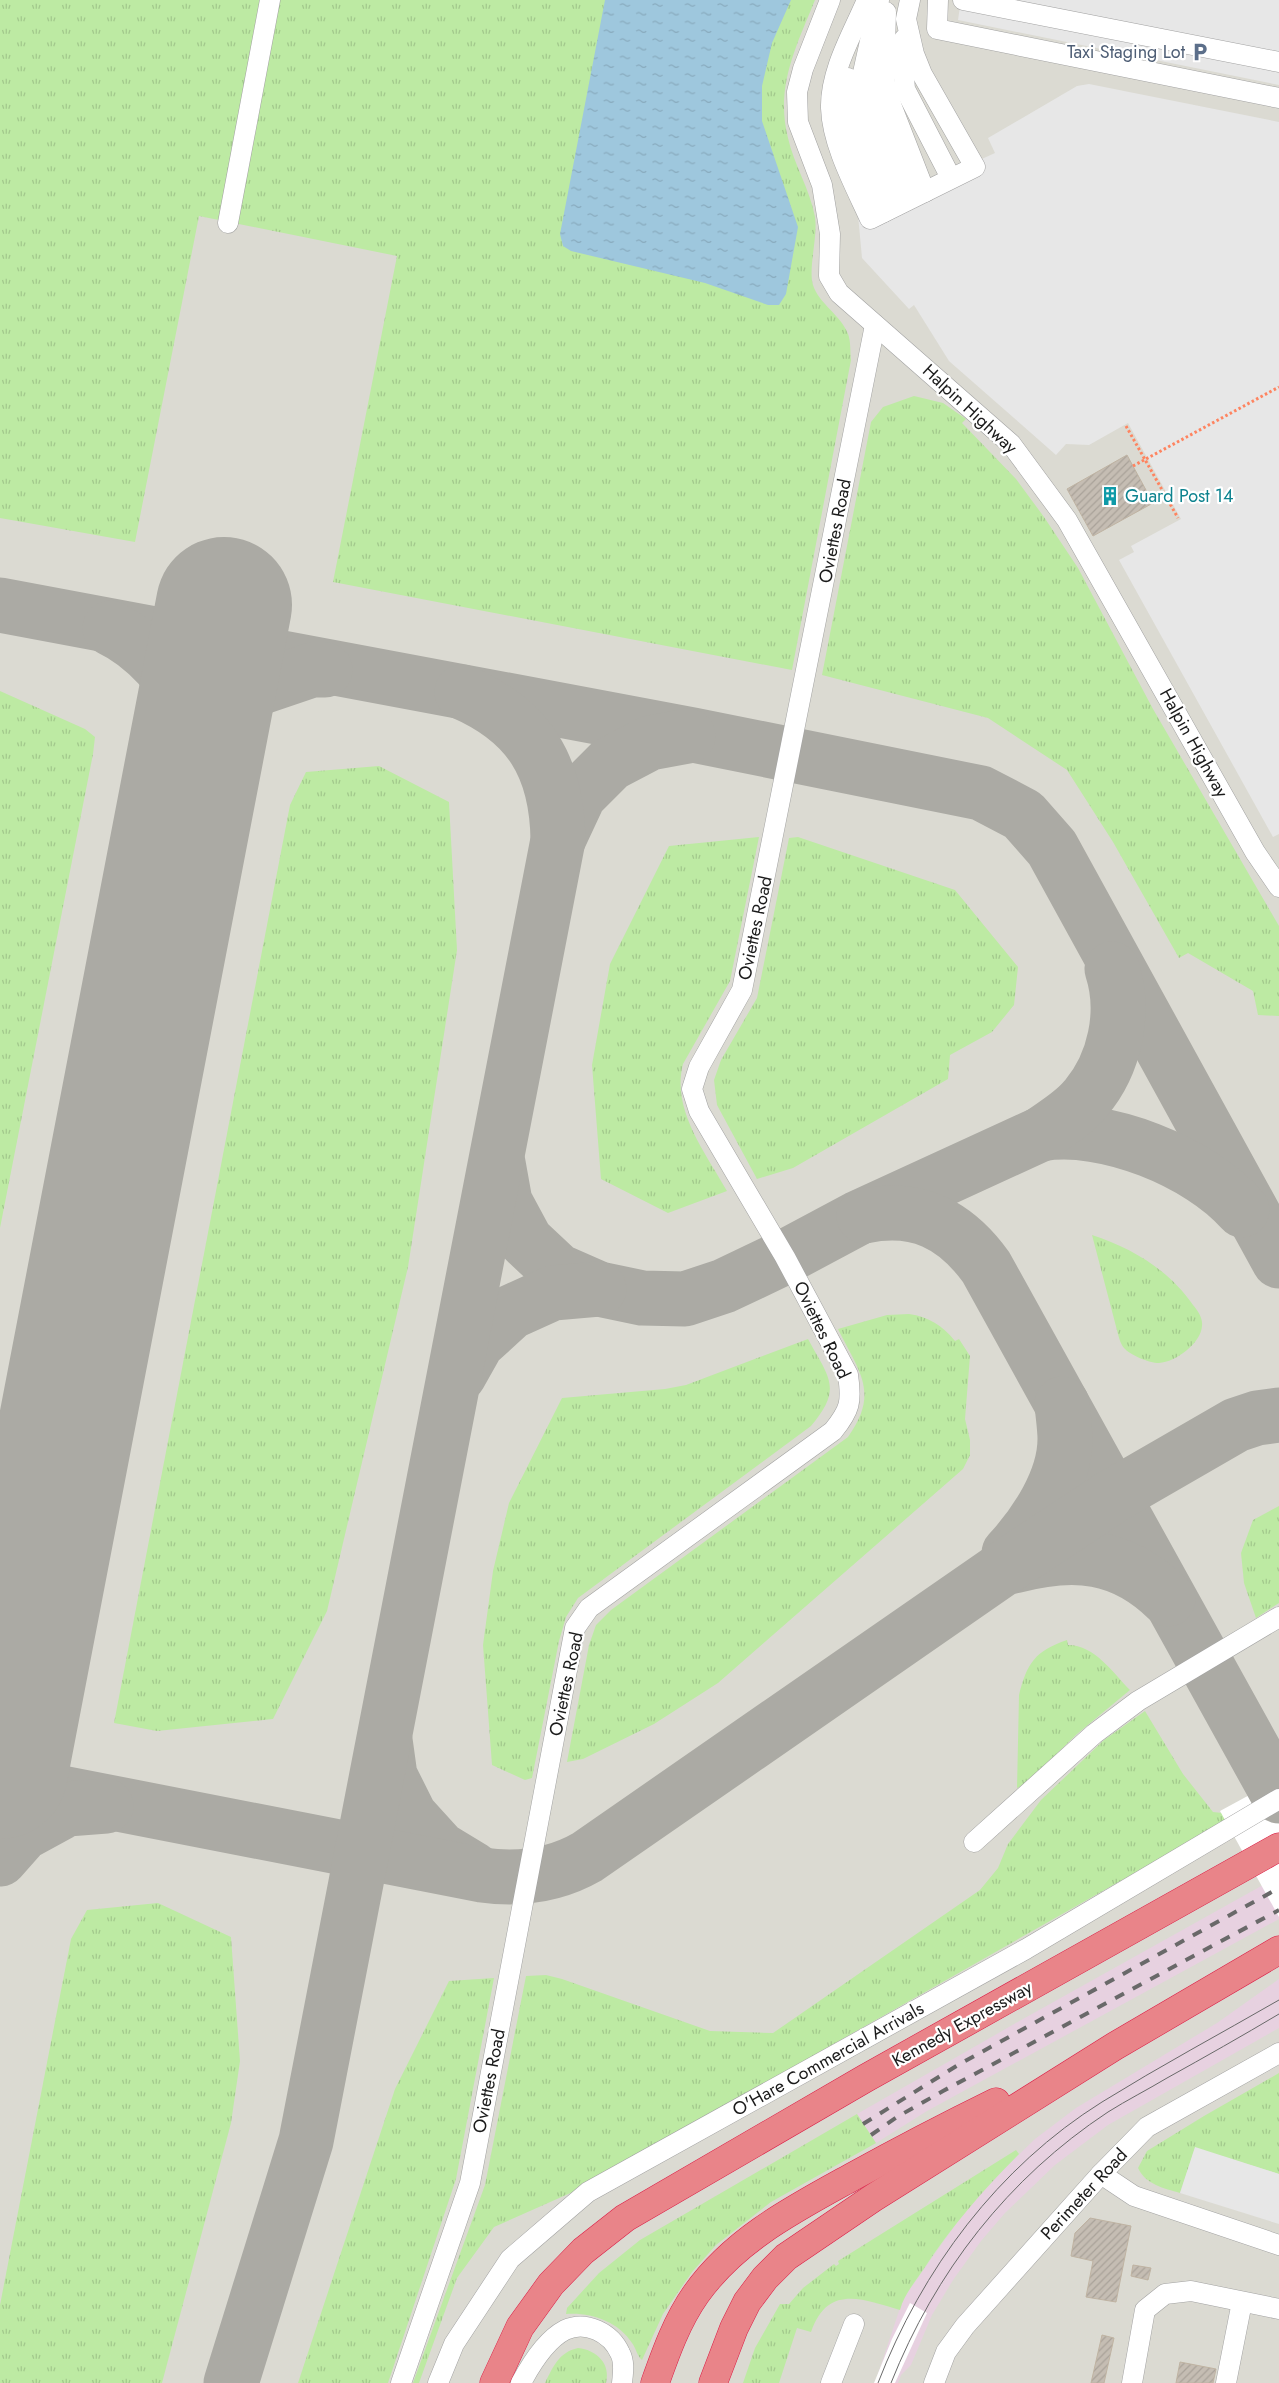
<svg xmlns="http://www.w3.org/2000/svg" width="1279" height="2383" font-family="Jost,sans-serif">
<defs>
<pattern id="grass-tufts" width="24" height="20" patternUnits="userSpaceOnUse" patternTransform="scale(1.25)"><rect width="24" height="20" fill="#bdeaa3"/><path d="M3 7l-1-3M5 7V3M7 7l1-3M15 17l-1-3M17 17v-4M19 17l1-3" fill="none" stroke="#a2c88c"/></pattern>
<pattern id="water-ripples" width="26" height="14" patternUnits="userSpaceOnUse" patternTransform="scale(1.25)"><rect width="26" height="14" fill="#9ec7dd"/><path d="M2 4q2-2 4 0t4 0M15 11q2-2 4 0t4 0" fill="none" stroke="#88aabd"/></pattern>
<pattern id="building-hatch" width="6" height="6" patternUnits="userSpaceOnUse" patternTransform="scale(1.25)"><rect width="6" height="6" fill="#c5bdb3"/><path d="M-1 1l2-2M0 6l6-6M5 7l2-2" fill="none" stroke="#a9a299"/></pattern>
</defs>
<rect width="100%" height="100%" fill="#edebe0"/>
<rect fill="#dbdad2" x="0" y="0" width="1279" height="2383"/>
<g fill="#e7d1e0">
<path d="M1279,1876V1919L927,2111L876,2143L857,2114L1023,2019Z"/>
<path d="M1279,1979V2028L1108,2125L1055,2165L1005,2213L981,2241L953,2280L932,2315L911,2365L901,2375L898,2383H875L903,2299L968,2207L998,2175L1035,2139L1076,2108L1217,2023Z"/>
</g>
<g fill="url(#grass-tufts)">
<path d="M0,0H815C796,47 775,87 788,138C794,165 810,189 815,217C818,237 808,268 813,285C819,304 841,315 848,334C851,341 850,352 851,360L792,670L333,582L397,256L199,216L135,542L0,518Z"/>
<path d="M914,396L943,403L966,419L962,423L1016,479L1044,517L1078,568L1153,709L1279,926V1016L1258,1015L1253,991L1188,953L1179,958L1113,842L1067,770L988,718L822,675L871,422L883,407Z"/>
<path d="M0,691L85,729L95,737L93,754L0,1228Z"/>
<path d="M379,766L449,802L457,950L408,1267L327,1611L273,1719L157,1731L114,1723L290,805L306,772Z"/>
<path d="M759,837L730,981L683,1064C671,1110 706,1153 727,1191L668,1213L601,1179L592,1065L610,964L669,846Z"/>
<path d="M798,837L955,890L1018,967L1014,1005L992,1032L950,1055L948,1079L793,1168L757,1179L717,1105L714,1080L721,1060L757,998L789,838Z"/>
<path d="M1092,1235C1132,1248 1169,1270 1193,1305C1198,1311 1203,1318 1202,1326C1201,1343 1176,1362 1159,1363C1149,1363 1130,1355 1124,1348C1121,1345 1119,1338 1118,1334Z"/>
<path d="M909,1314C929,1317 942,1325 955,1341L959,1339L970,1356L965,1419L970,1440V1455L963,1469L718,1683L654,1724L583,1759L567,1762L589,1645L596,1625L611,1610L848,1437C880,1392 859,1372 838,1329L887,1315Z"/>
<path d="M808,1339C829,1378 843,1388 811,1426L578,1598L566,1617L559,1641L532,1778L525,1780L492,1765L483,1645L493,1571L509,1503L562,1398L665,1389L686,1385Z"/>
<path d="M1279,1506V1603L1256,1618L1244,1583L1241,1553L1253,1520Z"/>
<path d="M1067,1640L1068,1645C1095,1645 1113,1673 1130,1690L1077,1734L1026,1784L1017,1788L1019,1695C1027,1663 1035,1651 1067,1640Z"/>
<path d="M1145,1711L1183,1774L1213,1812L1222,1813L1226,1821L575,2191L494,2227L457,2278L419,2383H413L485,2185L526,1976L546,1975L562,1979L710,2031L773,2033L980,1890L998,1868L1008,1844L1041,1800L1104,1740Z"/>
<path d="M158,1903L231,1937L240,2061L231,2123L162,2383H0V2305L71,1939L87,1910Z"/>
<path d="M494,1978L456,2179L388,2383H298L395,2089L449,1981Z"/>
<path d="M1279,2073V2174L1195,2148L1180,2193C1164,2188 1146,2185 1138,2168L1147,2151L1204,2116Z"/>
<path d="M857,2114L876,2143L771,2202L716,2245L692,2272L663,2314L642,2360C637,2356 636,2348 632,2343C618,2321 590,2312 566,2314L567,2308L599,2273L640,2240Z"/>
<path d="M1016,2150L1019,2154C983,2190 951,2227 923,2270C914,2283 904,2295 900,2310C862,2299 828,2284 811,2332L797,2328L779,2383H743L755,2348L780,2304H789L803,2288L834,2264L836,2266L839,2264L838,2261Z"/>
<path d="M578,2348C597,2350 611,2364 606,2383H545C553,2367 559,2352 578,2348Z"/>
</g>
<g fill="#e7e7e7">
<path d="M961,0H1279V85L958,20Z"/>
<path d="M1089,84L1279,122V834L1273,837L1119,560L1134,552L1131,546L1181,519L1128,423L1089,445L1066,444L1056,455L949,361L914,305L909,309L862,258L858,215L995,153L988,138L1077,86Z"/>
<path d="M1195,2147L1279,2174V2224L1180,2193Z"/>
</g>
<path fill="url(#water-ripples)" d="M605,0H791L772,43L762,86V121L798,227L786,294L779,305H768L705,283L571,251L563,246L560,234Z"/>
<g fill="#fff">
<path d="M1279,1779V1917L1220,1811Z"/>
<path d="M910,2303L927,2313L895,2383H874L892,2339Z"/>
</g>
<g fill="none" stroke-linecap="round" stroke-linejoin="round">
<g stroke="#abaaa4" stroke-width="55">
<path d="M0,605L693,735L981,793L1023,815L1052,848L1279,1261"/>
<path d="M110,628C142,643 180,681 189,715C193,729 192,747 193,762"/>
<path d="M193,762L219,722L253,690L312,670H325"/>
<path d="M558,840L579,795L610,764L650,743L688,736"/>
<path d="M1041,1134C1104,1123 1200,1162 1242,1210"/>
<path d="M498,1163L505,1202L526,1241L558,1271L599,1289L642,1298L685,1299L724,1286L785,1257L858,1218L1041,1134C1057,1123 1074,1113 1086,1098C1115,1064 1126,1012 1112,969"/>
<path d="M864,1216C917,1205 955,1224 986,1267L1279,1796"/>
<path d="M459,1375L477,1343L511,1312L553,1293L599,1289"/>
<path d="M1009,1553C1036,1524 1065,1480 1065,1439C1065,1428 1063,1416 1062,1404"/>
<path d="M1014,1566C1074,1550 1122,1554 1168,1599"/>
<path d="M385,1740L390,1776L410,1816L440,1849L473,1869"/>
<path d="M0,1781L482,1875C519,1880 554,1876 587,1857L1004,1568L1113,1496L1236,1425L1257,1418L1279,1415"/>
<path d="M0,1859L23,1833L67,1809L106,1806"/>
<path d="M231,2383L306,2141L558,840C557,766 529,721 462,692"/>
</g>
<path stroke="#abaaa4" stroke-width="136" d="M0,1771L224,605"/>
</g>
<g fill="url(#building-hatch)" stroke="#bfb3a2">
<path d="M1127,455L1153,503L1093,536L1067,489Z"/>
<path d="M1090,2218L1131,2226L1116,2302L1086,2297L1093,2261L1071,2256L1075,2233Z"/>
<path d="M1133,2265L1151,2268L1148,2280L1131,2276Z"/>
<path d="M1102,2335L1114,2338L1104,2383H1091Z"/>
<path d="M1180,2362L1216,2369L1213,2383H1176Z"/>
</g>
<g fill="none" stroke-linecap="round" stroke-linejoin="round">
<g stroke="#a2a2a2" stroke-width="21">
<g id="minor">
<path d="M830,0L803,69L797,92L798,122L822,185L830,234L829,276L839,293L1011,444L1067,520L1255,852L1279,887"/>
<path d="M867,0C853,33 830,71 831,108C832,144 855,186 870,219L975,167L922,74L914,54L906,19L910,0"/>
<path d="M879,0L859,91L862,119L895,206"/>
<path d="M938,0L937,29L1279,98"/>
<path d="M963,0L1279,62"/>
<path d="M886,12L884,80L892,107L925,192"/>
<path d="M904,39L903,67L905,89L951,178"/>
<path d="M873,69C870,115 894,157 911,198"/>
<path d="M848,78C837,125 865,170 884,212"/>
<path d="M228,223L270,0"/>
<path d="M974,1842L1094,1734L1138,1701L1279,1617"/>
<path d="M1101,2174L1134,2196L1279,2245"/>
<path d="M401,2383L470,2183L575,1628L589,1608L833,1431C850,1410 852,1402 848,1375L785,1257L699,1111L692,1089L699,1067L742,990L875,325"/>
<path d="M438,2383L454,2344L510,2259L588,2192L1026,1949L1279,1799"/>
<path d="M521,2383C531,2364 546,2340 565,2330C586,2320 611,2333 620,2353C625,2362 623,2373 622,2383"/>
<path d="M831,2383L854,2324"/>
<path d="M934,2383L946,2352L965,2326L1101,2174L1147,2127L1279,2053"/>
<path d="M1132,2383L1145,2310L1165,2294L1191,2291L1279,2309"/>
<path d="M1226,2383L1242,2302"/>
</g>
</g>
<g stroke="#db1d46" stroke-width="29">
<g id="highway">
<path d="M494,2383L520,2327L551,2284L583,2251L625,2218L866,2078L1279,1847"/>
<path d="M655,2383C666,2352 677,2321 696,2294C735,2239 794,2209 852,2177C899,2151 947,2126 996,2102"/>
<path d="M713,2383L734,2328L747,2302L765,2278L786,2257L873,2198L1115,2046L1279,1950"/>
</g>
</g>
<g stroke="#fe8460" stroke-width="3" stroke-dasharray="2.5 2.5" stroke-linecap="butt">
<path d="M1126,426L1178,518"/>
<path d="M1133,466L1279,387"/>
</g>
<use href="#minor" stroke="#fff" stroke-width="20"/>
<use href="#highway" stroke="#e98489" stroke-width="28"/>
<g stroke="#696969" stroke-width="1">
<path d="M878,2383C922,2269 998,2167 1102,2102C1160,2066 1220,2034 1279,2000"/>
<path d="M891,2383C935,2272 1008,2178 1108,2112C1127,2100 1147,2090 1167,2078C1205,2057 1242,2036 1279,2014"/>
</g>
<g stroke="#696969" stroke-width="4" stroke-dasharray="10 10" stroke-linecap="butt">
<path d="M863,2124L958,2065L1279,1888"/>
<path d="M871,2135L897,2117L943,2091L1279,1910"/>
</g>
</g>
<defs>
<g id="parking-bare" transform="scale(1.5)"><path d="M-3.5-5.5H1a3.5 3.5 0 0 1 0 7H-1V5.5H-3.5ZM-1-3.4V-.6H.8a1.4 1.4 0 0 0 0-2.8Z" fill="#5c6f8a" stroke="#fff" stroke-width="2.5" paint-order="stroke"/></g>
<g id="building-bare" transform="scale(1.5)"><path d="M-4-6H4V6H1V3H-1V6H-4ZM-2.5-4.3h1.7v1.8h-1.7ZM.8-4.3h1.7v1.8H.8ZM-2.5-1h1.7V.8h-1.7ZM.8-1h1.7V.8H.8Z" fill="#0f9aa8" stroke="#fff" stroke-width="2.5" paint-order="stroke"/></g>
</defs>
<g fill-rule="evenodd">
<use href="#parking-bare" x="1200" y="52"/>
<use href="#building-bare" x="1110" y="496"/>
</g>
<g text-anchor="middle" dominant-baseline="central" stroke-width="4.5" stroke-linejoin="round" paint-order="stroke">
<g font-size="18" fill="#4e5e75" stroke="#fff" text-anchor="end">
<text x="1185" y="52">Taxi Staging Lot</text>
</g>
<g font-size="18" fill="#1b1b1b" stroke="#fff">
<text transform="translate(970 409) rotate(43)">Halpin Highway</text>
<text transform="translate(835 531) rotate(-79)">Oviettes Road</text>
<text transform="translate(1194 743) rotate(61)">Halpin Highway</text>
<text transform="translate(755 928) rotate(-78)">Oviettes Road</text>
<text transform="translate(822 1330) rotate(64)">Oviettes Road</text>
<text transform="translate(566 1684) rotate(-78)">Oviettes Road</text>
<text transform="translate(962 2024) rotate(-29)">Kennedy Expressway</text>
<text transform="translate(828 2059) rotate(-29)">O'Hare Commercial Arrivals</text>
<text transform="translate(489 2081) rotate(-79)">Oviettes Road</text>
<text transform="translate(1084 2194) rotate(-47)">Perimeter Road</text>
</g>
<g font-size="18" fill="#0d838f" stroke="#fff" text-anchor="start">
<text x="1125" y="496">Guard Post 14</text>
</g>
</g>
</svg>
